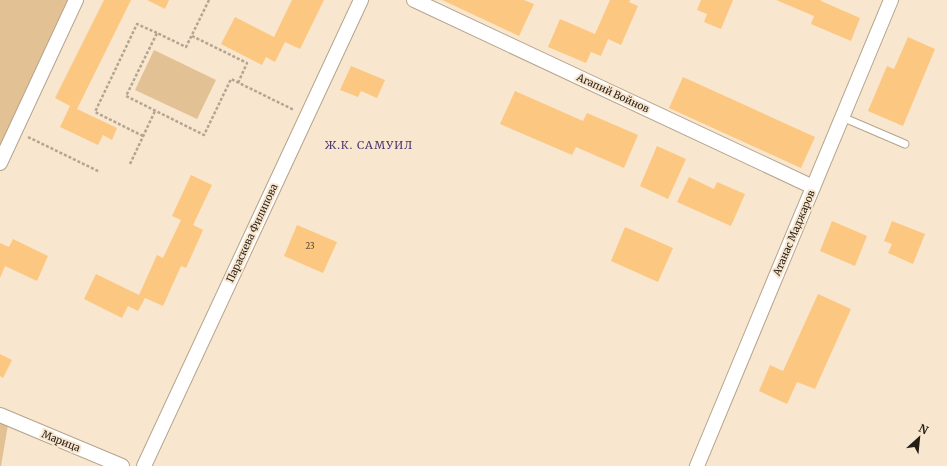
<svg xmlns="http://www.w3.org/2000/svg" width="947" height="466" font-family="Merriweather,serif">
<rect width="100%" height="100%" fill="#f9e6ce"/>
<g fill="#e2c195">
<path d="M0,0H76L0,163Z"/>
<path d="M154,50L216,80L197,119L135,90Z"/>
<path d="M0,415L9,419L1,466H0Z"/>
</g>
<g fill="#fcc881">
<path d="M104,0H131L77,109L117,128L112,140L103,135L98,145L60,127L70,106L55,98Z"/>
<path d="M147,0H169L165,9Z"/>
<path d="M292,0H324L300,49L285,42L275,62L266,57L262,65L221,44L235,17L274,37Z"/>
<path d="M442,0H524L534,4L519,36Z"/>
<path d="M610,0H630L629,2L638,6L621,45L608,39L601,56L591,52L586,63L548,47L560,19L595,34Z"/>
<path d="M701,0H733L721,29L704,22L707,14L697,10Z"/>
<path d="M776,0H821V1L860,18L851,41L811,24L814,16Z"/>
<path d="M908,37L935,49L903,126L868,111L887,66L894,69Z"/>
<path d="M351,66L385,80L377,98L361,91L358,97L340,90Z"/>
<path d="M683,77L815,137L801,168L669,108Z"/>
<path d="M515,91L583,121L587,113L638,135L624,168L576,147L572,155L500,124Z"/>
<path d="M657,146L686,159L668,199L640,186Z"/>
<path d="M191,175L212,185L193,225L203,230L186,268L181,266L163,306L145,298L138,311L128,306L122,318L84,299L96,274L139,295L157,255L163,258L181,220L172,216Z"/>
<path d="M689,177L714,189L717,182L745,194L731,226L677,202Z"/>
<path d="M832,221L867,236L855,266L820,251Z"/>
<path d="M892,221L925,234L913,264L888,253L892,244L884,241Z"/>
<path d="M297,225L337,242L323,273L284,256Z"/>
<path d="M625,227L673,248L658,282L611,261Z"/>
<path d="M13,239L48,256L37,281L5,266L0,278V243L9,247Z"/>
<path d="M818,294L851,309L815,389L797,382L787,404L759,391L770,365L783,371Z"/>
<path d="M0,354L12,360L3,378L0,376Z"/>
</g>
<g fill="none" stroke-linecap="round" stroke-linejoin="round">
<g stroke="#b5a48d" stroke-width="9">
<path id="service" d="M842,117L905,144"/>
</g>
<g stroke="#b5a48d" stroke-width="16">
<g id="minor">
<path d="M414,0L813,187"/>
<path d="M0,163L76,0"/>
<path d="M0,415L122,466"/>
<path d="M144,466L361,0"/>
<path d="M697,466L891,0"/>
</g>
</g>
<g stroke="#b4a592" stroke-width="2.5" stroke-dasharray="3 2" stroke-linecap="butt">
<path d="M209,0L186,47L157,33L126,96L204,135L231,79L294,110"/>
<path d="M192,36L247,63L238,83"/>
<path d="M143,136L95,112L137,24L157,33"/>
<path d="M28,137L100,172"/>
<path d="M130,164L155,111"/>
</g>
<use href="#service" stroke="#fff" stroke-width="7"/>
<use href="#minor" stroke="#fff" stroke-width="14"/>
</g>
<g text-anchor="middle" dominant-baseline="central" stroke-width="4" stroke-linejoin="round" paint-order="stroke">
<g font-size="8" fill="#5b4830">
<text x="310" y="246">23</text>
</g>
<g font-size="10" fill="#251e15" stroke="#f9e6ce">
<text transform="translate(613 93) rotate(25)">Агапий Войнов</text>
<text transform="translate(252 233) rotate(-65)">Параскева Филипова</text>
<text transform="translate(794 233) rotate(-67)">Атанас Маджаров</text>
<text transform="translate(61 441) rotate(22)">Марица</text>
</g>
<g font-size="11" letter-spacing="1" fill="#4b3975" stroke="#f9e6ce">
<text x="369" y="145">Ж.К. САМУИЛ</text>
</g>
</g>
<g transform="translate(919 438) rotate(27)" stroke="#f9e6ce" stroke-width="3" paint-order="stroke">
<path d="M0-3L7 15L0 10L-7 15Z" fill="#251e15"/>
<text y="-6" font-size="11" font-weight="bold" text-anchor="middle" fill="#251e15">N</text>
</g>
</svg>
